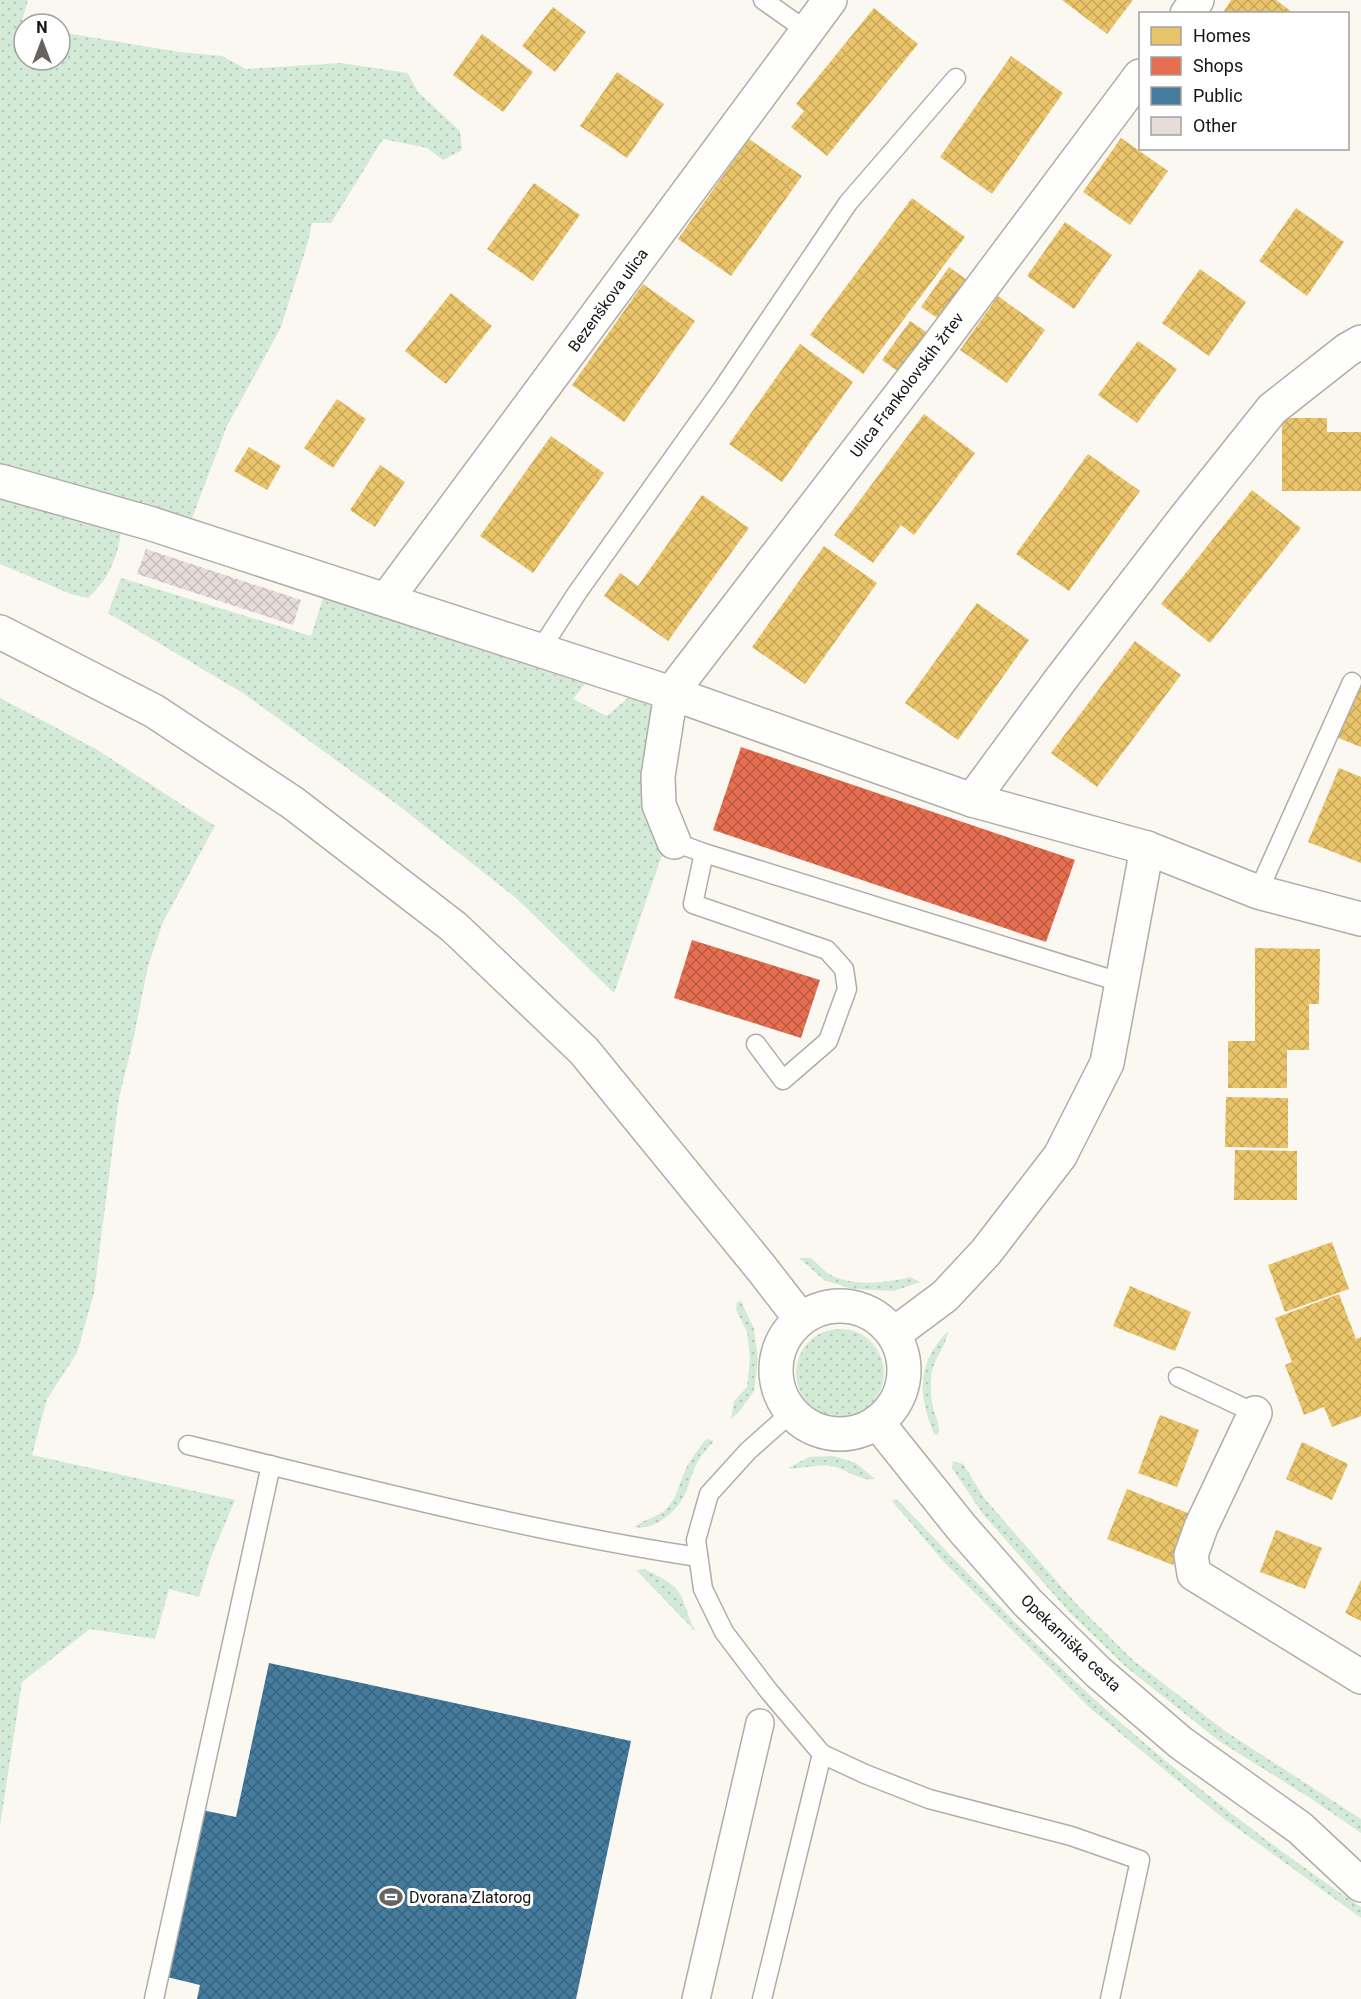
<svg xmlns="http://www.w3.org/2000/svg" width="1361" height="1999" font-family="Roboto,sans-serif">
<defs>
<pattern id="grass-dots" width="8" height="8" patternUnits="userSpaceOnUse" patternTransform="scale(1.5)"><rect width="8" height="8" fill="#d3ebd6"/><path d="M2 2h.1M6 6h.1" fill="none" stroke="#b4c9b7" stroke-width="1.8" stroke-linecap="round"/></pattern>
<pattern id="homes-cross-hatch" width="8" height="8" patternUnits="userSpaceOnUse" patternTransform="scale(1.5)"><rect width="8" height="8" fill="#e9c46a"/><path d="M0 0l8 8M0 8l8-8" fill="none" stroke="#c7a85b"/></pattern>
<pattern id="shops-cross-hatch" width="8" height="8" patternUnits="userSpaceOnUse" patternTransform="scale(1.5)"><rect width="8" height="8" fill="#e76f51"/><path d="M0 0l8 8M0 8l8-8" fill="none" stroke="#ba5a42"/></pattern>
<pattern id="public-cross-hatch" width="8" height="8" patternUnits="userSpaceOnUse" patternTransform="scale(1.5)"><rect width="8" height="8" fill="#457b9d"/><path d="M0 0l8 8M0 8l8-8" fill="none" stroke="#39647f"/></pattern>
<pattern id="building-cross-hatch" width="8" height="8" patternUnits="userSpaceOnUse" patternTransform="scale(1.5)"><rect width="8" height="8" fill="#e6ddda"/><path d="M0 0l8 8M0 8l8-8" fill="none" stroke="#c5bdba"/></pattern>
</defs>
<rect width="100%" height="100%" fill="#fbf7f1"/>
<g fill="url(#grass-dots)">
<path d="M0,0H28L21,25L24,26V60H60V32L179,52L222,56L246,69L341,63L408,73L418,92L460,131L462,150L443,160L427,148L383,139L331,223H312L308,242L281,327L227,426L192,518L0,470Z"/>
<path d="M0,499L121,531C118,557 108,580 88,598L71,594L0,564Z"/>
<path d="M121,578L311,636L323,598L585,684L573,699L607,716L629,697L654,707L666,844L614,993L516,898L398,805L243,693L108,613Z"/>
<path d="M0,698L96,749L215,826L163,922L148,966L133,1041L119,1098L94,1293L77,1353L47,1399L32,1455L235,1500L211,1557L199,1597L169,1589L155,1639L90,1629L22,1682L0,1826Z"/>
<path d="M799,1258H811C817,1263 823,1270 829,1274C852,1287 886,1283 910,1277L920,1282L894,1291L852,1289L824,1280Z"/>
<path d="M741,1301L754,1329L758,1360L754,1391L739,1412L731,1419L734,1401L747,1387L750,1359L747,1332L736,1309L737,1302Z"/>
<circle cx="840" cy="1373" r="44"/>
<path d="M948,1331C946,1348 932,1360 931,1379C931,1387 931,1396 932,1403C934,1415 941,1422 938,1435L934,1434C918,1394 916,1364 948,1331Z"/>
<path d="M706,1439L714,1441C708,1448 701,1455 697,1463C691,1474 689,1487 683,1498C674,1514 653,1531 634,1527C644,1519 657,1518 666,1509C677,1499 679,1483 685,1471C690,1459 699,1449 706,1439Z"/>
<path d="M833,1456L856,1463L875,1479C860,1482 846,1468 830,1466C818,1464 795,1470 788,1468L809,1457Z"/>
<path d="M953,1461L963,1464L985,1499L1080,1608L1133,1660L1225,1731L1361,1819V1833L1310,1798L1219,1741L1126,1667L1070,1613L983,1514L952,1468Z"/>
<path d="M897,1499C964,1569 1030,1641 1102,1706C1184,1779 1271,1846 1361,1907V1918L1219,1815L1091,1709L944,1562L892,1501Z"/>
<path d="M644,1569C656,1575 673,1582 680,1594C685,1603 689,1620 695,1631L636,1570Z"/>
</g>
<g fill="url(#homes-cross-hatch)">
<path d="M1062,0H1133L1107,34Z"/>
<path d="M1231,0H1276L1292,12L1291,14H1222Z"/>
<path d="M553,7L586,32L555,72L522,46Z"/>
<path d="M874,8L918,44L827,156L791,127L804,111L796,104Z"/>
<path d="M482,34L533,72L503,112L453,75Z"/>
<path d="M1011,56L1063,93L992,194L940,157Z"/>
<path d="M617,72L664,104L627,158L580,126Z"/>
<path d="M1121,138L1168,171L1130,225L1083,192Z"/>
<path d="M749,139L802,176L731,276L678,239Z"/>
<path d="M534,183L580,215L533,281L487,249Z"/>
<path d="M912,198L965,237L863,374L810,335Z"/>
<path d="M1296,208L1344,242L1307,296L1259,261Z"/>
<path d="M1065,222L1112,255L1074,309L1027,276Z"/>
<path d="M949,267L967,280L939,319L921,307Z"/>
<path d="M1200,269L1246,302L1209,356L1162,323Z"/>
<path d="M643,284L695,321L624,422L572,385Z"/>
<path d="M451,293L492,326L446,384L405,351Z"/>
<path d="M998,296L1045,330L1007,383L960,350Z"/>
<path d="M910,321L928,333L900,373L882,360Z"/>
<path d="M1138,341L1177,369L1137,423L1098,395Z"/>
<path d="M800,344L853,382L782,482L729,444Z"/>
<path d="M337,399L366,419L333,468L304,448Z"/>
<path d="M924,414L975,453L914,535L901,525L873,563L834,535Z"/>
<path d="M1282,418H1327V432H1361V491H1282Z"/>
<path d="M551,436L604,473L533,573L480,536Z"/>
<path d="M249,447L281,466L267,490L234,471Z"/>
<path d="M1088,454L1140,491L1069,591L1016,554Z"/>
<path d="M380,465L405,482L375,527L350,510Z"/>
<path d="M1252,490L1301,528L1210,643L1161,604Z"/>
<path d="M702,495L749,528L668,641L604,596L620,573L638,586Z"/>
<path d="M824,546L877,583L805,684L752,647Z"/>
<path d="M977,603L1029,640L958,740L905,703Z"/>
<path d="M1135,641L1181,675L1097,787L1051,753Z"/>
<path d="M1361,677V747L1336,737Z"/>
<path d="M1339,768L1361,777V863L1308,842Z"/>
<path d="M1255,948L1320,949L1319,1004H1309V1050H1287V1088H1228V1041H1255Z"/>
<path d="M1226,1097L1288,1098V1148L1225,1147Z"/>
<path d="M1235,1150L1297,1151V1200H1234Z"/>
<path d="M1332,1242L1349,1289L1285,1312L1268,1265Z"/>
<path d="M1130,1286L1191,1312L1175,1351L1113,1326Z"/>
<path d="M1339,1294L1356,1339L1361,1337V1416L1332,1427L1324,1407L1304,1415L1285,1365L1292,1362L1275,1318Z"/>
<path d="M1160,1415L1199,1430L1177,1487L1138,1473Z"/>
<path d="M1302,1442L1348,1464L1332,1500L1286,1479Z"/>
<path d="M1127,1489L1193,1515L1173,1565L1107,1539Z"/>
<path d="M1276,1530L1322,1548L1305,1589L1260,1572Z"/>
<path d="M1361,1580V1621L1345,1613Z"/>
</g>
<g fill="url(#shops-cross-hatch)">
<path d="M741,747L1075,860L1046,942L713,830Z"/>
<path d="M692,940L820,980L801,1038L674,998Z"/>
</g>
<path fill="url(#public-cross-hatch)" d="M269,1663L631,1741L576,1999H197L200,1985L167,1977L202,1810L236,1817Z"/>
<path fill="url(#building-cross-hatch)" d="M146,549L301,600L293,625L137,574Z"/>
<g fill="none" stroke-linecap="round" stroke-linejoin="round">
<g stroke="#b0ada9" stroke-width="21">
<g id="service">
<path d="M763,0L807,31"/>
<path d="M540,650L577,593L723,388L848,203L956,78"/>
<path d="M674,842L704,853L1123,983"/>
<path d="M704,853L693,904L827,950L844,969L847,989L828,1041L783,1080L756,1044"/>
<path d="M1258,892L1352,682"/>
<path d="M1178,1377L1255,1413"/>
<path d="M792,1412L748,1451L709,1494L696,1540L703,1589L724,1632L768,1690L822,1754L865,1774L929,1799L1071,1836L1140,1860L1110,1999"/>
<path d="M188,1445C357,1486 526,1531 698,1557"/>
<path d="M154,1999L271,1465"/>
<path d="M762,1999L822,1754"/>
</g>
</g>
<g stroke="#b0ada9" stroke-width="30">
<path id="pedestrian" d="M696,1999L760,1723"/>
</g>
<g stroke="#b0ada9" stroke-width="36">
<g id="minor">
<path d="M1187,14L1197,0"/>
<path d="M0,481L149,523L671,693L972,800L1147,848"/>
<path d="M386,600L830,0"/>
<path d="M972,800L1061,679L1185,518L1272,409L1347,350L1361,342"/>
<path d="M674,842L659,805L658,776L671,693L938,346L1140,76"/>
<path d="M894,1334L945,1296L986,1252L1060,1156L1107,1063L1147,848L1258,892L1361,919"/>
<path d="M1255,1413L1201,1527L1191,1555L1194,1574L1361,1677"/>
</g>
</g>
<g stroke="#b0ada9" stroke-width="36">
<g id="tertiary">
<path d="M0,632L154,711L293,803L454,927L584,1051L762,1269L800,1318"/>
<circle cx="840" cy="1370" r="64"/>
<path d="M877,1422L962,1528L1027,1602L1098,1672L1181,1743L1300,1828L1361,1885"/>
</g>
</g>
<use href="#service" stroke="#fefefd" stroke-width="18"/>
<use href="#pedestrian" stroke="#fefefd" stroke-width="27"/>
<use href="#minor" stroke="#fefefd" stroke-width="33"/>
<use href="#tertiary" stroke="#fefefd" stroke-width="33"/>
</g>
<defs>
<g id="stadium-bare" transform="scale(1.8)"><path d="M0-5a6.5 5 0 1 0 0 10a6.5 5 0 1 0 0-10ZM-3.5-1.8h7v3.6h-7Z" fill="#67645f" stroke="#fff" stroke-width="2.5" paint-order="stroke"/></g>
</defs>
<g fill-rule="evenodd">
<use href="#stadium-bare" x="391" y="1897"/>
</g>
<g text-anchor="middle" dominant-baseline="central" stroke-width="6" stroke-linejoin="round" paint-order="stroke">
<g font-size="16" fill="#171511" stroke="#fff">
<text transform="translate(608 300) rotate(-54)">Bezenškova ulica</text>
<text transform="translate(907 385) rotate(-53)">Ulica Frankolovskih žrtev</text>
<text transform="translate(1071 1643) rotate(44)">Opekarniška cesta</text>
</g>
<g font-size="16" fill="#171511" stroke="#fff" text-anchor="start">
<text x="409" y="1897">Dvorana Zlatorog</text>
</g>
</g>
<rect x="1139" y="12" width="210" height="138" fill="#ffffff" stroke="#a2a1a0" stroke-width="1.5"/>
<rect x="1151" y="27" width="30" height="18" fill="#e9c46a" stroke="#a2a1a0" stroke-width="1.5"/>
<text x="1193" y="42" font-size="18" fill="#171511">Homes</text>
<rect x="1151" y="57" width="30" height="18" fill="#e76f51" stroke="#a2a1a0" stroke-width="1.5"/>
<text x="1193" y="72" font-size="18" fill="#171511">Shops</text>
<rect x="1151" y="87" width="30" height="18" fill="#457b9d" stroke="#a2a1a0" stroke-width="1.5"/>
<text x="1193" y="102" font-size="18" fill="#171511">Public</text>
<rect x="1151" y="117" width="30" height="18" fill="#e6ddda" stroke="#a2a1a0" stroke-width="1.5"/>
<text x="1193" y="132" font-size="18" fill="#171511">Other</text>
<g transform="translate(42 42)"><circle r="28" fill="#ffffff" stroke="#a2a1a0" stroke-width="1.5"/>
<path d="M0-4.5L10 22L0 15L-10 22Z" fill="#67645f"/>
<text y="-9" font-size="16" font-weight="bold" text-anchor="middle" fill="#171511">N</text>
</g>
</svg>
